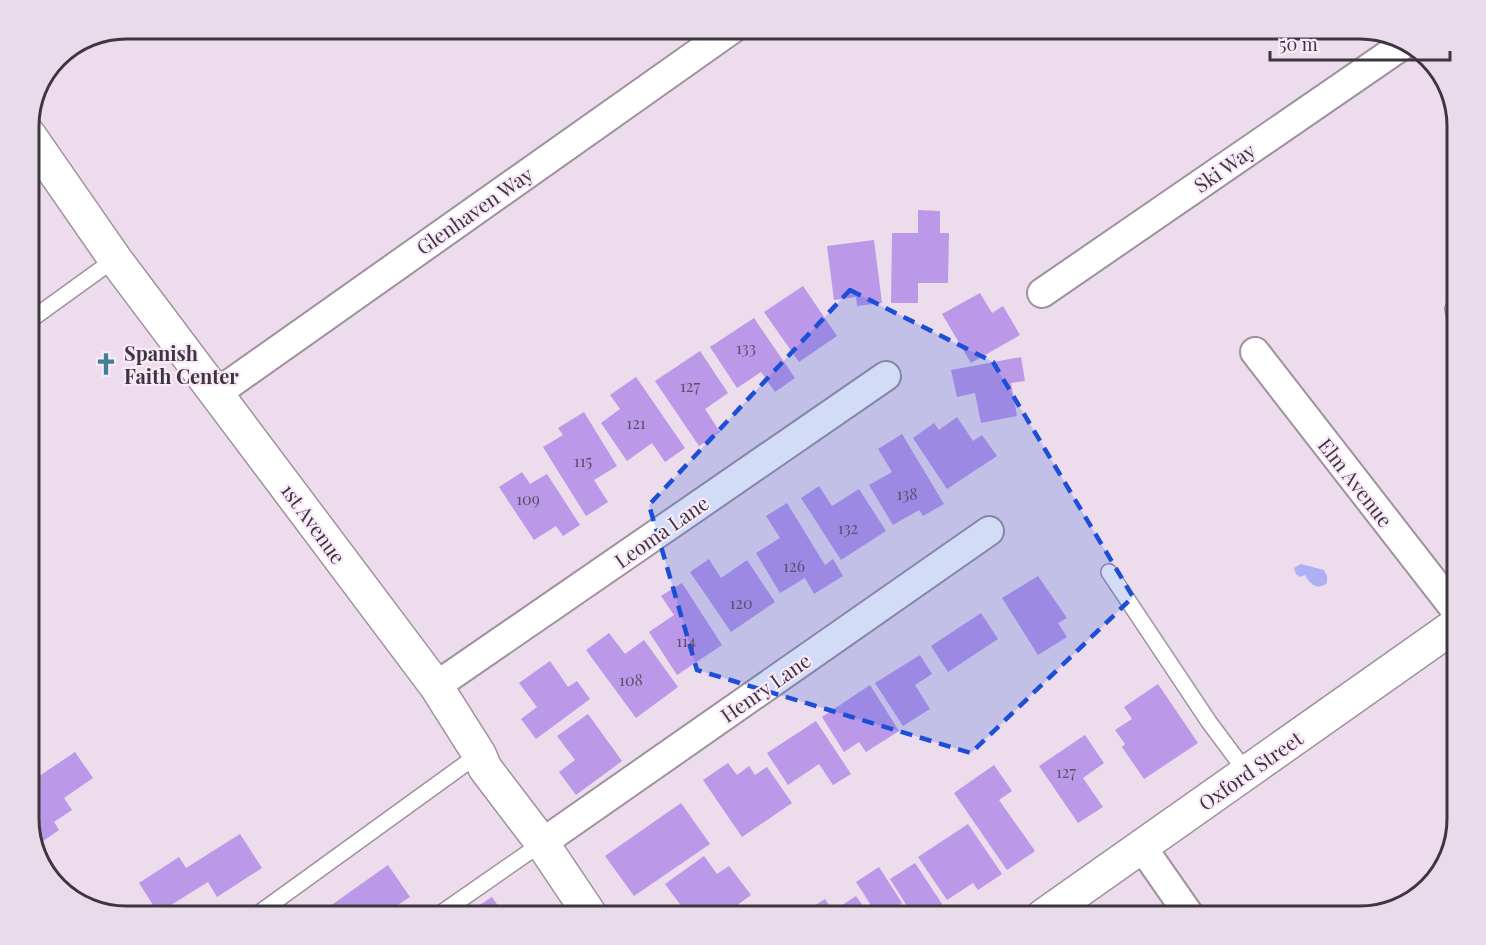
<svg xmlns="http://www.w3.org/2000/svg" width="1486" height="945" font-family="'Playfair Display',serif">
<rect width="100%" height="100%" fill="#ecdcec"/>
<path fill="#adb0f2" d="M1301,564L1324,570L1327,576V583C1317,591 1310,584 1305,575L1300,577L1296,574L1294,568Z"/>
<g fill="#bb98e8">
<path d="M918,210L940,211V233H949L948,283H918V303H891L892,233H918Z"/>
<path d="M874,240L882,303L857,306L856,297L834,300L827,246Z"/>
<path d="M803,286L837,336L799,362L764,312Z"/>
<path d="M980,293L992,313L1003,306L1020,335L971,363L942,314Z"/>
<path d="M754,318L795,378L775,392L761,372L737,388L710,347Z"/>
<path d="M700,351L728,393L705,409L720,432L699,446L655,381Z"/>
<path d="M1021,357L1025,381L1011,383L1017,416L981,423L975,393L957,397L951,370Z"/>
<path d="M636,377L685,448L665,462L652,443L627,461L601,423L620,409L610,395Z"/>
<path d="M584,412L617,466L594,480L608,502L586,516L543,447L563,435L558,428Z"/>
<path d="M957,417L973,441L982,435L997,456L947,489L913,438L934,423L939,430Z"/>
<path d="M902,434L944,504L923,516L919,510L893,525L869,485L892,472L878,449Z"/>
<path d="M522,472L530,484L547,474L580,525L563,536L556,526L534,540L499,487Z"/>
<path d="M819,486L832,506L859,489L886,531L841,560L801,498Z"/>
<path d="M787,503L825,565L833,559L843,576L814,594L805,578L780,593L756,553L780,538L766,516Z"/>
<path d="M709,559L721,578L747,560L775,602L731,632L690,572Z"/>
<path d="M1038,576L1067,618L1058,623L1067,637L1038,655L1002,598Z"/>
<path d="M682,583L722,645L677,675L649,632L674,615L661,596Z"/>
<path d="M981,613L998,639L948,672L931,646Z"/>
<path d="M609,633L625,654L644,640L678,687L636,718L586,650Z"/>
<path d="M920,655L932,674L915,685L930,709L903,726L875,683Z"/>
<path d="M550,661L568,687L577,681L590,699L536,739L521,719L537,707L519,683Z"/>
<path d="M1158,684L1198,743L1144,779L1122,747L1125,744L1115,730L1132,719L1124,707Z"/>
<path d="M870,685L899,731L866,752L859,742L844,752L822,717Z"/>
<path d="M588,714L622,761L576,795L559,772L575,760L557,736Z"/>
<path d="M816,721L851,774L833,785L819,764L788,785L767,753Z"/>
<path d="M1085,735L1104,763L1083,778L1103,807L1078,823L1039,766Z"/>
<path d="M75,752L93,778L64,798L72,810L54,822L59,830L39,844L29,825V783Z"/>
<path d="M728,763L737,775L749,766L755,775L767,767L792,803L742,837L703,780Z"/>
<path d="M994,765L1012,791L999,800L1035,851L1007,870L954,793Z"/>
<path d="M681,803L710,844L634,896L605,856Z"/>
<path d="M968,824L1002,874L978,890L973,883L947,900L918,857Z"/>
<path d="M240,834L262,868L217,897L208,882L158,913L139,883L179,857L186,868Z"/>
<path d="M704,856L717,874L729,866L751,895L722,916H678L685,911L665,884Z"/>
<path d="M915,863L948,913L944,916H909L912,914L890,879Z"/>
<path d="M388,865L410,897L381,916H327L323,911Z"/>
<path d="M879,867L902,903L882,916H878L856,882Z"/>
<path d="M856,896L870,916H798L825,899L833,911Z"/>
<path d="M492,897L505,916H463Z"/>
<path d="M755,904L764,916H736Z"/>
</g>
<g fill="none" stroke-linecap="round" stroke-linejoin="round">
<g stroke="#9f91a0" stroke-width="18">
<g id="service">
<path d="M1453,309L1457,325"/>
<path d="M29,321L115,259"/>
<path d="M1109,572L1209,722L1247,773"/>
<path d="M255,916L479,754"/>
<path d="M437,916L542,843"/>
</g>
</g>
<g stroke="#9f91a0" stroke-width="32">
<g id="minor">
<path d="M1042,293L1407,42"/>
<path d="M1255,352L1457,612"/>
<path d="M217,393L732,29"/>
<path d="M436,686L886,376"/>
<path d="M542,843L989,531"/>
<path d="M1142,847L1190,916"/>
</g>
</g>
<g stroke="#9f91a0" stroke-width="36">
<g id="tertiary">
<path d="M29,135L115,259L436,686L479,754L485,768L542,843L591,916"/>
<path d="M1043,916L1457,624"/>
</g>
</g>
<use href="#service" stroke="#fff" stroke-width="15"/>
<use href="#minor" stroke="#fff" stroke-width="28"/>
<use href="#tertiary" stroke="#fff" stroke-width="33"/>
</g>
<path fill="#1d4ed8" fill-opacity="0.2" stroke="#1d4ed8" stroke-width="4.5" stroke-dasharray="12 8" stroke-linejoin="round" d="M850,290L993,362L1133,597L971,753L697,670L649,505Z"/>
<defs>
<g id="church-bare" transform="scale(1.8)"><path d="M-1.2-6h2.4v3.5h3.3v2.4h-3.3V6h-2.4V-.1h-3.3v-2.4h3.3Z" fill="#408294" stroke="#f9e9fa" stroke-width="2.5" paint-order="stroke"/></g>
</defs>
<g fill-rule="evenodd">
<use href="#church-bare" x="106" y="364"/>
</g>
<g text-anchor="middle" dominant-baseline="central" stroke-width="4.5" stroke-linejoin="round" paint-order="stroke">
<g font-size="16" fill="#5c4f68">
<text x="746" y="347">133</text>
<text x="690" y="385">127</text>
<text x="636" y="422">121</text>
<text x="583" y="460">115</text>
<text x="907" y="493">138</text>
<text x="528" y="498">109</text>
<text x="848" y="527">132</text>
<text x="794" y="565">126</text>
<text x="741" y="602">120</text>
<text x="686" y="640">114</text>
<text x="631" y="679">108</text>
<text x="1066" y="771">127</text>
</g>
<g font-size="20" fill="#3d373d" stroke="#f9e9fa">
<text transform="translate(1224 167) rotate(-35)">Ski Way</text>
<text transform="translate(474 210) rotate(-35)">Glenhaven Way</text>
<text transform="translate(1356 482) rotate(52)">Elm Avenue</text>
<text transform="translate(314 523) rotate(54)">1st Avenue</text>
<text transform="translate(661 531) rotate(-35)">Leoma Lane</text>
<text transform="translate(765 687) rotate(-35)">Henry Lane</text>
<text transform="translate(1250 770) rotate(-35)">Oxford Street</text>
</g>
<g font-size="20" font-weight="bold" fill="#3d373d" stroke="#f9e9fa" text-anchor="start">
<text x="124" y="352">Spanish<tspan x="124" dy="23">Faith Center</tspan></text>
</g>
</g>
<path d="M0 0H1486V945H0ZM126 39H1360A87 87 0 0 1 1447 126V819A87 87 0 0 1 1360 906H126A87 87 0 0 1 39 819V126A87 87 0 0 1 126 39Z" fill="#eadbeb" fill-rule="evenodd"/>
<path fill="none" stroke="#3d373d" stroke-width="3" d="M126 39H1360A87 87 0 0 1 1447 126V819A87 87 0 0 1 1360 906H126A87 87 0 0 1 39 819V126A87 87 0 0 1 126 39Z"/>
<path d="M1270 51v9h180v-9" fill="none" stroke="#3d373d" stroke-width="3"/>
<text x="1279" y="51" font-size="18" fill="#3d373d" stroke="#f9e9fa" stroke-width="4.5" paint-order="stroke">50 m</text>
</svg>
